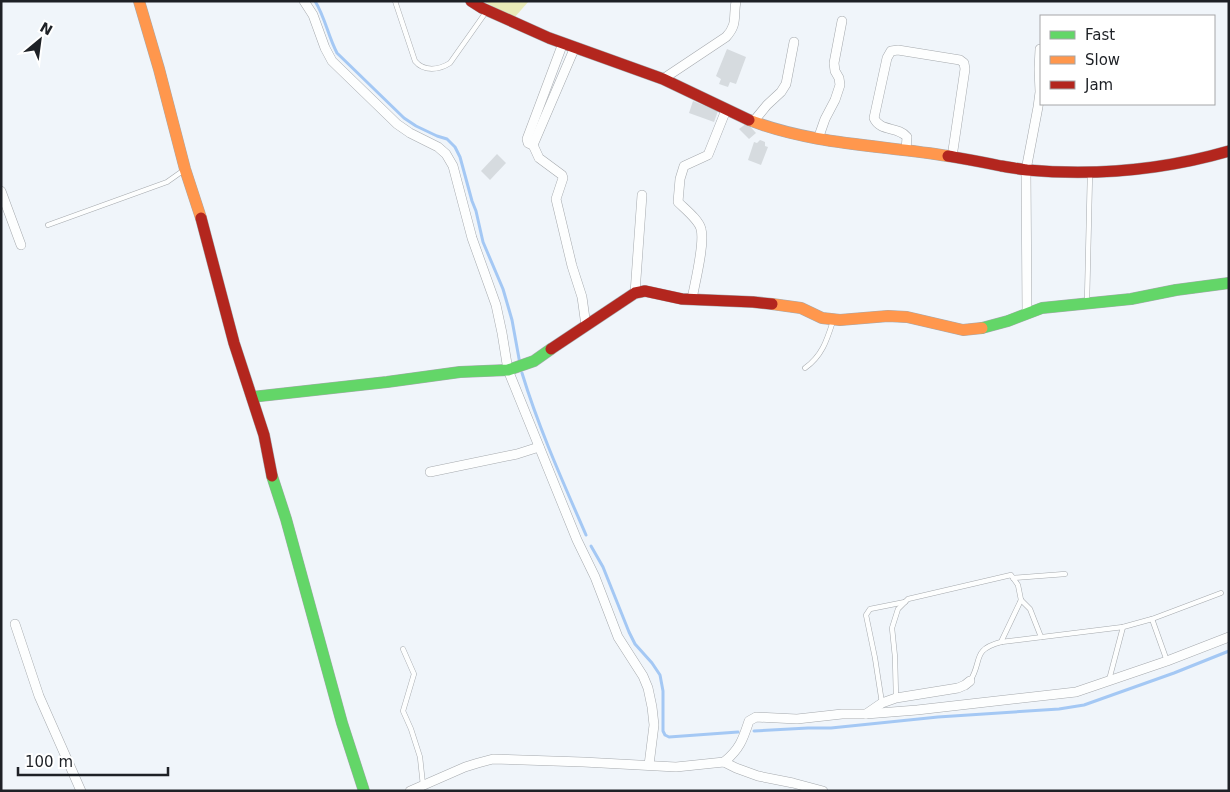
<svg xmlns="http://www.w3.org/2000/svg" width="1230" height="792" font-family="'DejaVu Sans',sans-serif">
<rect width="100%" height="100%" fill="#f0f5fa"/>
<path fill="#e9ebb8" d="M483,1H529L514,18Z"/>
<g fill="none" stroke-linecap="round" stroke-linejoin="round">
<g stroke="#a4c8f4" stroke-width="3">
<path d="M315,1C325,17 328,36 337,53L404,118L416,126L437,136L447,139L455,147L460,157L472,201L476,211L483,242L503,289L512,320L520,364"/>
<path d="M522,373C539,429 563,482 586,535"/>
<path d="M591,546L603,567L629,632L635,644L652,663L660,675L663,691V731L665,735L669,737L738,732"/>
<path d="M754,731L808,728H831L938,717L1059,709L1084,705L1174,673L1229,651"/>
</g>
</g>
<g fill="#d6dbdf">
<path d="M727,49L746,57L736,84L730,82L728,87L719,84L721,79L716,76Z"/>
<path d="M693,101L718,111L714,122L689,113Z"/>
<path d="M747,123L756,133L749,139L739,129Z"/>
<path d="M760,140L765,142V146L768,147L761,165L748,160L754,142L757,143Z"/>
<path d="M497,154L506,163L490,180L481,171Z"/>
</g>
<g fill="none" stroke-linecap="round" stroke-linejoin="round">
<g stroke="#a5a9ad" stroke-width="5.5">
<g id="lane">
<path d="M395,1L415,61C424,72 439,70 450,63L486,12"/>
<path d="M48,225L167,182L184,170"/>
<path d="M1087,302L1090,173"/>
<path d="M805,368C822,356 827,340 833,321"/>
<path d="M1013,578L1065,574"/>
<path d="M1021,600L1030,609L1041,637"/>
<path d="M1152,619L1167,661"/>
<path d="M1001,642L1123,627L1152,619L1221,593"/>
<path d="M403,649L414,674L403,711L411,729L420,757L423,785"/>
<path d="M1109,680L1123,627"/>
<path d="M896,698L895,657L892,628L898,609L908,599L1011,575L1018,585L1021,600L1001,642C971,650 983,661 970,681"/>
<path d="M882,703L875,658L866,615L870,609L905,602"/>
</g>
</g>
<g stroke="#a5a9ad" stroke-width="10">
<g id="street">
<path d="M304,1L313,15L325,48L332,61L397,124L410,133L438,147L446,154L453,166L472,238L496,305L502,333L508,370L577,540L595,577L618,637L643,676L648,688L652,707L654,725L649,765"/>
<path d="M575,47L533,145L539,158L562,175L563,178L556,199L572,266L582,297L586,326"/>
<path d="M663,79L726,37C738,24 733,17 736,1"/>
<path d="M753,122L767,105L781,92L786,84L794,42"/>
<path d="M818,139L825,119L835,100L840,85L839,78L835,71L834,63L842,21"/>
<path d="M533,145L528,143L527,139L563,43"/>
<path d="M906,150L907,137C898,126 880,132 874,118L887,58L891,51L898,50L960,60L964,63L965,69L952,157"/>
<path d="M1,191L21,245"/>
<path d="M635,293L642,195"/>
<path d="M692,299C695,282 705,244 701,229C699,220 685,209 678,202L680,179L684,166L708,155L726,110"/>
<path d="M1027,313L1026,170L1038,107L1040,92L1039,69L1040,49"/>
<path d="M430,472L517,454L539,447"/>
<path d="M15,624L39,696L81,791"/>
<path d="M866,714L917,710L1076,692L1167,661L1229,637"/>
<path d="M724,762C740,749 743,739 749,721L756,717L797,719L842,714H866L882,703L896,698L958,688L965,685L970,681"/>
<path d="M410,791L465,767L478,763L493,759L583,762L676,767L724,762L736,768L758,776L793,783L823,791"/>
</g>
</g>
<g stroke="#a5a9ad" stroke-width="12">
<g id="fast">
<path d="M982,328L1008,321L1042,308L1131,299L1176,290L1229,283"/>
<path d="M252,397L387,382L460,372L508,370L534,361L551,349"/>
<path d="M272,476L286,519L342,723L364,791"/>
</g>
</g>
<g stroke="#a5a9ad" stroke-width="12">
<g id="slow">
<path d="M139,1L159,69L185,169L201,218"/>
<path d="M749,120C813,145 882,145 948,156"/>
<path d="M772,304L801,308L822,318L840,320L888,316L907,317L963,330L982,328"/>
</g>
</g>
<g stroke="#a5a9ad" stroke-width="12">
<g id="jam">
<path d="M471,1L482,8L549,38L663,79L749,120"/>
<path d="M948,156C965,159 983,162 1001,166C1009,167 1018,169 1027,170C1095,176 1163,170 1229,151"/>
<path d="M201,218L234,343L264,435L272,476"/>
<path d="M551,349L635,293L645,291L682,299L753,302L772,304"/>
</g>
</g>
<use href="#lane" stroke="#fdfefe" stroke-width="4.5"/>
<use href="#street" stroke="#fdfefe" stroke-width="9"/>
<use href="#fast" stroke="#63d668" stroke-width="11"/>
<use href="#slow" stroke="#ff974d" stroke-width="11"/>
<use href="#jam" stroke="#b3261e" stroke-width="11"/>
</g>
<rect width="1230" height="792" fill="none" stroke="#1e2126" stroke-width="5"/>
<rect x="1040" y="15" width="175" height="90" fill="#ffffff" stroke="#a5a6a8"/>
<rect x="1050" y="31" width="25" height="8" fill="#63d668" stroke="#a5a6a8"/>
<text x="1085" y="40" font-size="15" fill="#1e2126">Fast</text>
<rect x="1050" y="56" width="25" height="8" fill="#ff974d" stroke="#a5a6a8"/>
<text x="1085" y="65" font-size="15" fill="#1e2126">Slow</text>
<rect x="1050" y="81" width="25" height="8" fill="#b3261e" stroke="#a5a6a8"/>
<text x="1085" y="90" font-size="15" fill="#1e2126">Jam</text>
<g transform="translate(40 40) rotate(29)" stroke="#ffffff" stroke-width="4" paint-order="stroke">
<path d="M0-4L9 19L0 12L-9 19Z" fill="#1e2126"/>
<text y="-8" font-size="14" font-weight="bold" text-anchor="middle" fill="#1e2126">N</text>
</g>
<path d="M18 767v8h150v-8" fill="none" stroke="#1e2126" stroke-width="2.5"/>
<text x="25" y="767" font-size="15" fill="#1e2126" stroke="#ffffff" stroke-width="4" paint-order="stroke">100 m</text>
</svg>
